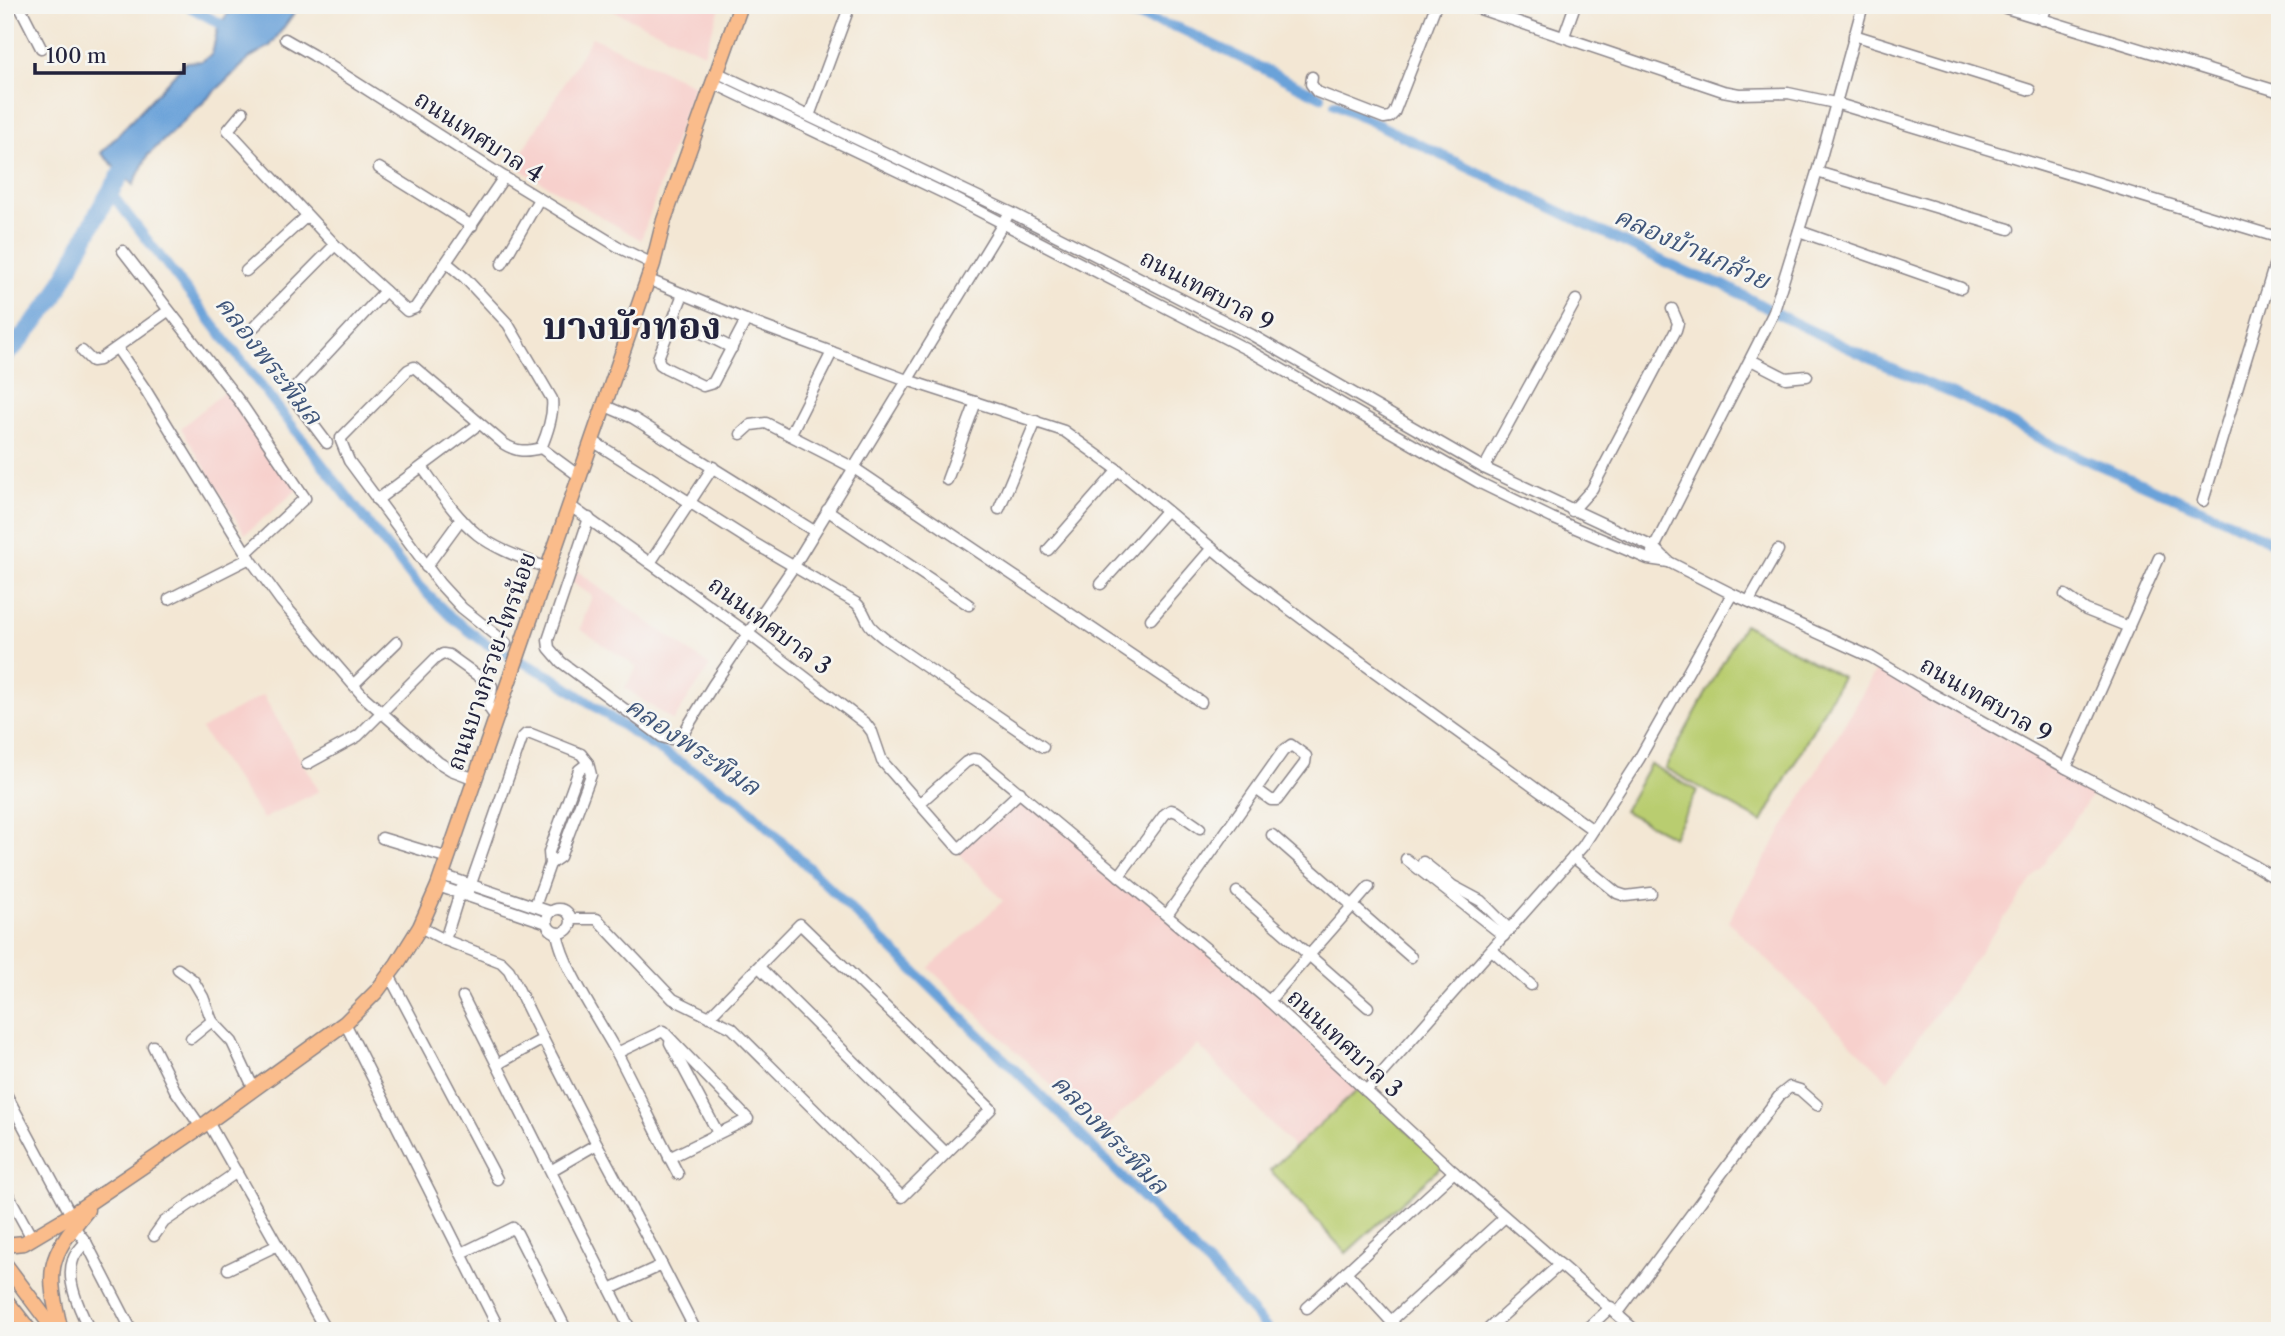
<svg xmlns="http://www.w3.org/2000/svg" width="2285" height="1336" font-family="'Libre Caslon Text','Noto Serif Thai',serif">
<rect width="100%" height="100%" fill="#f6f6f2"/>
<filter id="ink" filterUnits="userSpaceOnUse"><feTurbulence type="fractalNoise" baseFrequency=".0143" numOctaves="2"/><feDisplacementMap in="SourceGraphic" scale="14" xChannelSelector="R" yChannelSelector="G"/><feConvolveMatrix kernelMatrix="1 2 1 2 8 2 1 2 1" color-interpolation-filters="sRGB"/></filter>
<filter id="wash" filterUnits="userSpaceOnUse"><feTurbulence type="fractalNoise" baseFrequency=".00686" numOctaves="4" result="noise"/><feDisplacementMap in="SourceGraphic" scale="28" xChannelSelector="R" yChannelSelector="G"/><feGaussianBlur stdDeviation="1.57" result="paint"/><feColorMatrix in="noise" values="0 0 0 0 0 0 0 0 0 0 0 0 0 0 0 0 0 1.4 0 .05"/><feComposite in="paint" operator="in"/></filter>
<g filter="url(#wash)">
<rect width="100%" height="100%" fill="#f3e7d4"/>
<g fill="#f7d0cc">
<path d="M606,5H721L704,53L605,7Z"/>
<path d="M592,37L694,85L641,240L514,166Z"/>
<path d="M225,391L298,489L245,534L181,428Z"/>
<path d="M577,571L710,666L673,721L625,688L637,667L580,629L592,596L572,582Z"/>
<path d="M1878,667L2096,790L1888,1080L1728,921Z"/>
<path d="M263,695L319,791L263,819L201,729Z"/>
<path d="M1023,794L1361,1087L1294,1148L1198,1045L1100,1132L929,968L1003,901L958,852Z"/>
</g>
<g fill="#b9cd70" stroke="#6e7856" stroke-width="2">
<path d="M1744,624L1842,677L1762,822L1665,768Z"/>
<path d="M1650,764L1697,791L1673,837L1624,811Z"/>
<path d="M1361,1087L1443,1165L1346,1253L1270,1170Z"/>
</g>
<path fill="#6aa2d9" stroke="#46628a" stroke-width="2" d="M234,5H300L270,46L251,57L148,155L133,185L101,153L186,62L202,61L212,54L218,27Z"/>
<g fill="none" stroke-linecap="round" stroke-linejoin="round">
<g stroke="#6aa2d9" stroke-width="10">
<path d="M186,5L230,29"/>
<path d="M1082,5L1120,12L1179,28L1321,97"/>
<path d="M1335,104L1690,274L1722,284L1791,321L1886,366L1965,399L2056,447L2227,520L2280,546"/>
<path d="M110,192L375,532L417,584L451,617L485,643L552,677L645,741L738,798L1061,1115L1219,1275L1269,1331"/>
</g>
<path stroke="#6aa2d9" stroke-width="18" d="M5,354L13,348L53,300L101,207L133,155"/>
</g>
</g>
<g filter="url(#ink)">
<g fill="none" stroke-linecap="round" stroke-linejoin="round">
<g stroke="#8a8488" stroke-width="13">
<g id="minor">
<path d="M19,5L41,48"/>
<path d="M1468,5L1723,91L1739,94L1788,93L1835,103L2280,238"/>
<path d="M1996,5L2280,92"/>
<path d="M2042,20L2047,5"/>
<path d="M1854,35L2030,90"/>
<path d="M1564,36L1575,5"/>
<path d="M285,39L313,55L504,177L622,249L653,264"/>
<path d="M716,72L1010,212L1252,335L1484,468L1655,548L1669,562L1732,594L1871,657L1924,689L2066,768L2255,866L2280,881"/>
<path d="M1312,77L1311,84L1317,92L1384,118L1390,117L1394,113L1436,5"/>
<path d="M713,83L954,198L1248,350L1478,482L1552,518L1648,559L1669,562"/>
<path d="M243,112L228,130L335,245L407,311L415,308L504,177"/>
<path d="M809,116L850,5"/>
<path d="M379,168L472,226"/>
<path d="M1817,172L2009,229"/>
<path d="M1799,231L1961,288"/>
<path d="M123,251L240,402L305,498L246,553"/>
<path d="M447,263L465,278L508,324L552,399C554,415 547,434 541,448"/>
<path d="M502,264L539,199"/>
<path d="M246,271L307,216"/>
<path d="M647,279L746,320L907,380L1064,431L1118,470L1249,579L1328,638L1593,830"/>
<path d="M683,294L658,358L660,364L666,368L703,386L713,383L746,320"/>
<path d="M674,319L732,348"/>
<path d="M252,329L335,245"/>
<path d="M117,348L145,389L246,553L281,601L363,696L438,762L451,770L475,779"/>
<path d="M82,351L92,361L99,360L168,311"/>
<path d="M1751,360L1786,378L1807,376"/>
<path d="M603,405L633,418L814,531"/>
<path d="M741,434L751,425L766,423L854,468L1201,702"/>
<path d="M790,435L832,352"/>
<path d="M591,440L754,543L856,603C863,609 864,614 868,622C871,629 879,634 885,639L1043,747"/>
<path d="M327,443L294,399L292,391L385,291"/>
<path d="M422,467C439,490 455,517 478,535C497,550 525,559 547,568"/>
<path d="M1484,468L1576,300"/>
<path d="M947,480L976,402"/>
<path d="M377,500L479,424"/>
<path d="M2203,501L2280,247"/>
<path d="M569,505L749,634L866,724L872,732L882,761L959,849L1020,792"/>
<path d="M999,509L1036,421"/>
<path d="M827,510L969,605"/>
<path d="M1572,511L1592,489L1676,330L1678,323L1672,309"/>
<path d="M589,518L548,640L549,648L561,662L662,737C671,740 676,740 683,734L713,685L794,566L1007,217"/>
<path d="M1048,550L1118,470"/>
<path d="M1652,552L1773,314L1817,172L1863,5"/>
<path d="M650,563L713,467"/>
<path d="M426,567L461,519"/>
<path d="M1101,584L1166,511"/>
<path d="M2065,595L2086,610L2129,627"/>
<path d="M169,599L250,558"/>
<path d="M1749,601L1778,550"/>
<path d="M1151,619L1212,548"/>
<path d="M506,643L462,608L440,584L349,461L341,441V438L408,370L414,367L504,444C517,452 526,452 541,448L579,476"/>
<path d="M354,684L397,642"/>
<path d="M307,764L358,736L436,658L443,654L449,655L492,686C492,701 482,702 496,717"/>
<path d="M2066,768L2159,558"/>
<path d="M920,803L966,762L973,759L980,760L1269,1001L1454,1172L1636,1331"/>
<path d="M1272,835L1411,957"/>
<path d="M382,838L448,858"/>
<path d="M1573,857L1617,893L1626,896L1651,893"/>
<path d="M1406,859L1504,936"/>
<path d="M1423,862L1453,886L1481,901L1510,930"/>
<path d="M442,875L551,912"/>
<path d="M1119,876L1165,814L1171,810L1177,812L1200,828"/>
<path d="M438,886L547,923"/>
<path d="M1237,892L1368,1007"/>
<path d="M467,895L522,738L526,734H531L581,754L588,763L591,775L560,857L550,864"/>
<path d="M535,906L550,864L549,852L579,770L588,763"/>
<circle cx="559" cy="921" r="12"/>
<path d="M1167,915L1283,751L1291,745L1306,756L1305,763L1277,800H1271L1256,789"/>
<path d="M571,919H597L673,999L732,1028L902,1197L991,1109L800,924L709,1017"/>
<path d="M420,927L445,940L501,962L509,970L543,1039L498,1064"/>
<path d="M557,933C563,968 599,1020 617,1053C638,1093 657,1134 678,1174"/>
<path d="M445,940L461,889"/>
<path d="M1492,950L1531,985"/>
<path d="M759,967L946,1153"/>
<path d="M178,969L193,980L203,997L212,1021L232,1042L254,1089"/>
<path d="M389,975L497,1179"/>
<path d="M463,997L631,1331"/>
<path d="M1269,1001L1369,887"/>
<path d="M345,1023L500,1331"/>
<path d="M191,1038L212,1021"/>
<path d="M543,1039L597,1144L552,1170"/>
<path d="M670,1043L718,1133"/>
<path d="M153,1046L175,1090L201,1127"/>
<path d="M617,1053L663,1031L748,1119L669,1158"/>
<path d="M1366,1091L1583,846L1639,759L1732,594"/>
<path d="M5,1092L71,1215"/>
<path d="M208,1122L326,1331"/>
<path d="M597,1144L662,1265L610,1289"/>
<path d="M5,1189L32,1238"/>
<path d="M74,1227L86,1242L132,1331"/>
<path d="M154,1236L164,1222L237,1172"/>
<path d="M86,1242C81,1247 75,1253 73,1260C65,1281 81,1312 90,1331"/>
<path d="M462,1253L513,1228L517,1233L567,1331"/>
<path d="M662,1265L696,1331"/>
<path d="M228,1269L278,1245"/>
<path d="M1346,1272L1400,1331"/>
<path d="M1307,1308L1454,1172"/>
<path d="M1617,1314L1780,1095L1790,1087L1800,1090L1817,1105"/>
<path d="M1391,1321L1505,1217"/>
<path d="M1486,1331L1560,1264"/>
<path d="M1585,1331L1611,1307"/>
</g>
</g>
<g stroke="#8a8488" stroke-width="17">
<g id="major">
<path d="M5,1245L24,1243L71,1215L208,1122L345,1023L377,991L397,964L420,927L438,886L653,264L664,220L741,5"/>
<path d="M5,1264L55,1331"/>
<path d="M5,1299L30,1331"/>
<path d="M61,1331C46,1269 47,1259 87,1210"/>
</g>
</g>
<use href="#minor" stroke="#fff" stroke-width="10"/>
<use href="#major" stroke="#fabc8b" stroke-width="14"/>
</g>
</g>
<g text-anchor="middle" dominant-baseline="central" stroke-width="5" stroke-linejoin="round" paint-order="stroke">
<g font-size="24" fill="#22223b" stroke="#f6f6f2">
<text transform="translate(479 136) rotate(33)">ถนนเทศบาล 4</text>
<text transform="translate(1207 290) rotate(28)">ถนนเทศบาล 9</text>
<text transform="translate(770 625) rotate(37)">ถนนเทศบาล 3</text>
<text transform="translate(491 661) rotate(-71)">ถนนบางกรวย-ไทรน้อย</text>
<text transform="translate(1986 699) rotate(30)">ถนนเทศบาล 9</text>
<text transform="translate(1345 1043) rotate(43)">ถนนเทศบาล 3</text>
</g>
<g font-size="26" font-style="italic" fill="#3f557a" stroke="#f6f6f2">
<text transform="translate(1692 248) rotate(24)">คลองบ้านกล้วย</text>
<text transform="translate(269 360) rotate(52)">คลองพระพิมล</text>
<text transform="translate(693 746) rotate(34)">คลองพระพิมล</text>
<text transform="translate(1110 1134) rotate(46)">คลองพระพิมล</text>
</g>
<g font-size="38" font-weight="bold" fill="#22223b" stroke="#f6f6f2">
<text x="632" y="325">บางบัวทอง</text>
</g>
</g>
<rect width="2285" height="1336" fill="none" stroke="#f6f6f2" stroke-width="28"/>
<path d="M35 63v10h149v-10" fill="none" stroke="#22223b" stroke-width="3.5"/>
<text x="46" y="63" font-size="21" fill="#22223b" stroke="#f6f6f2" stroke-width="5" paint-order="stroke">100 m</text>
</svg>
